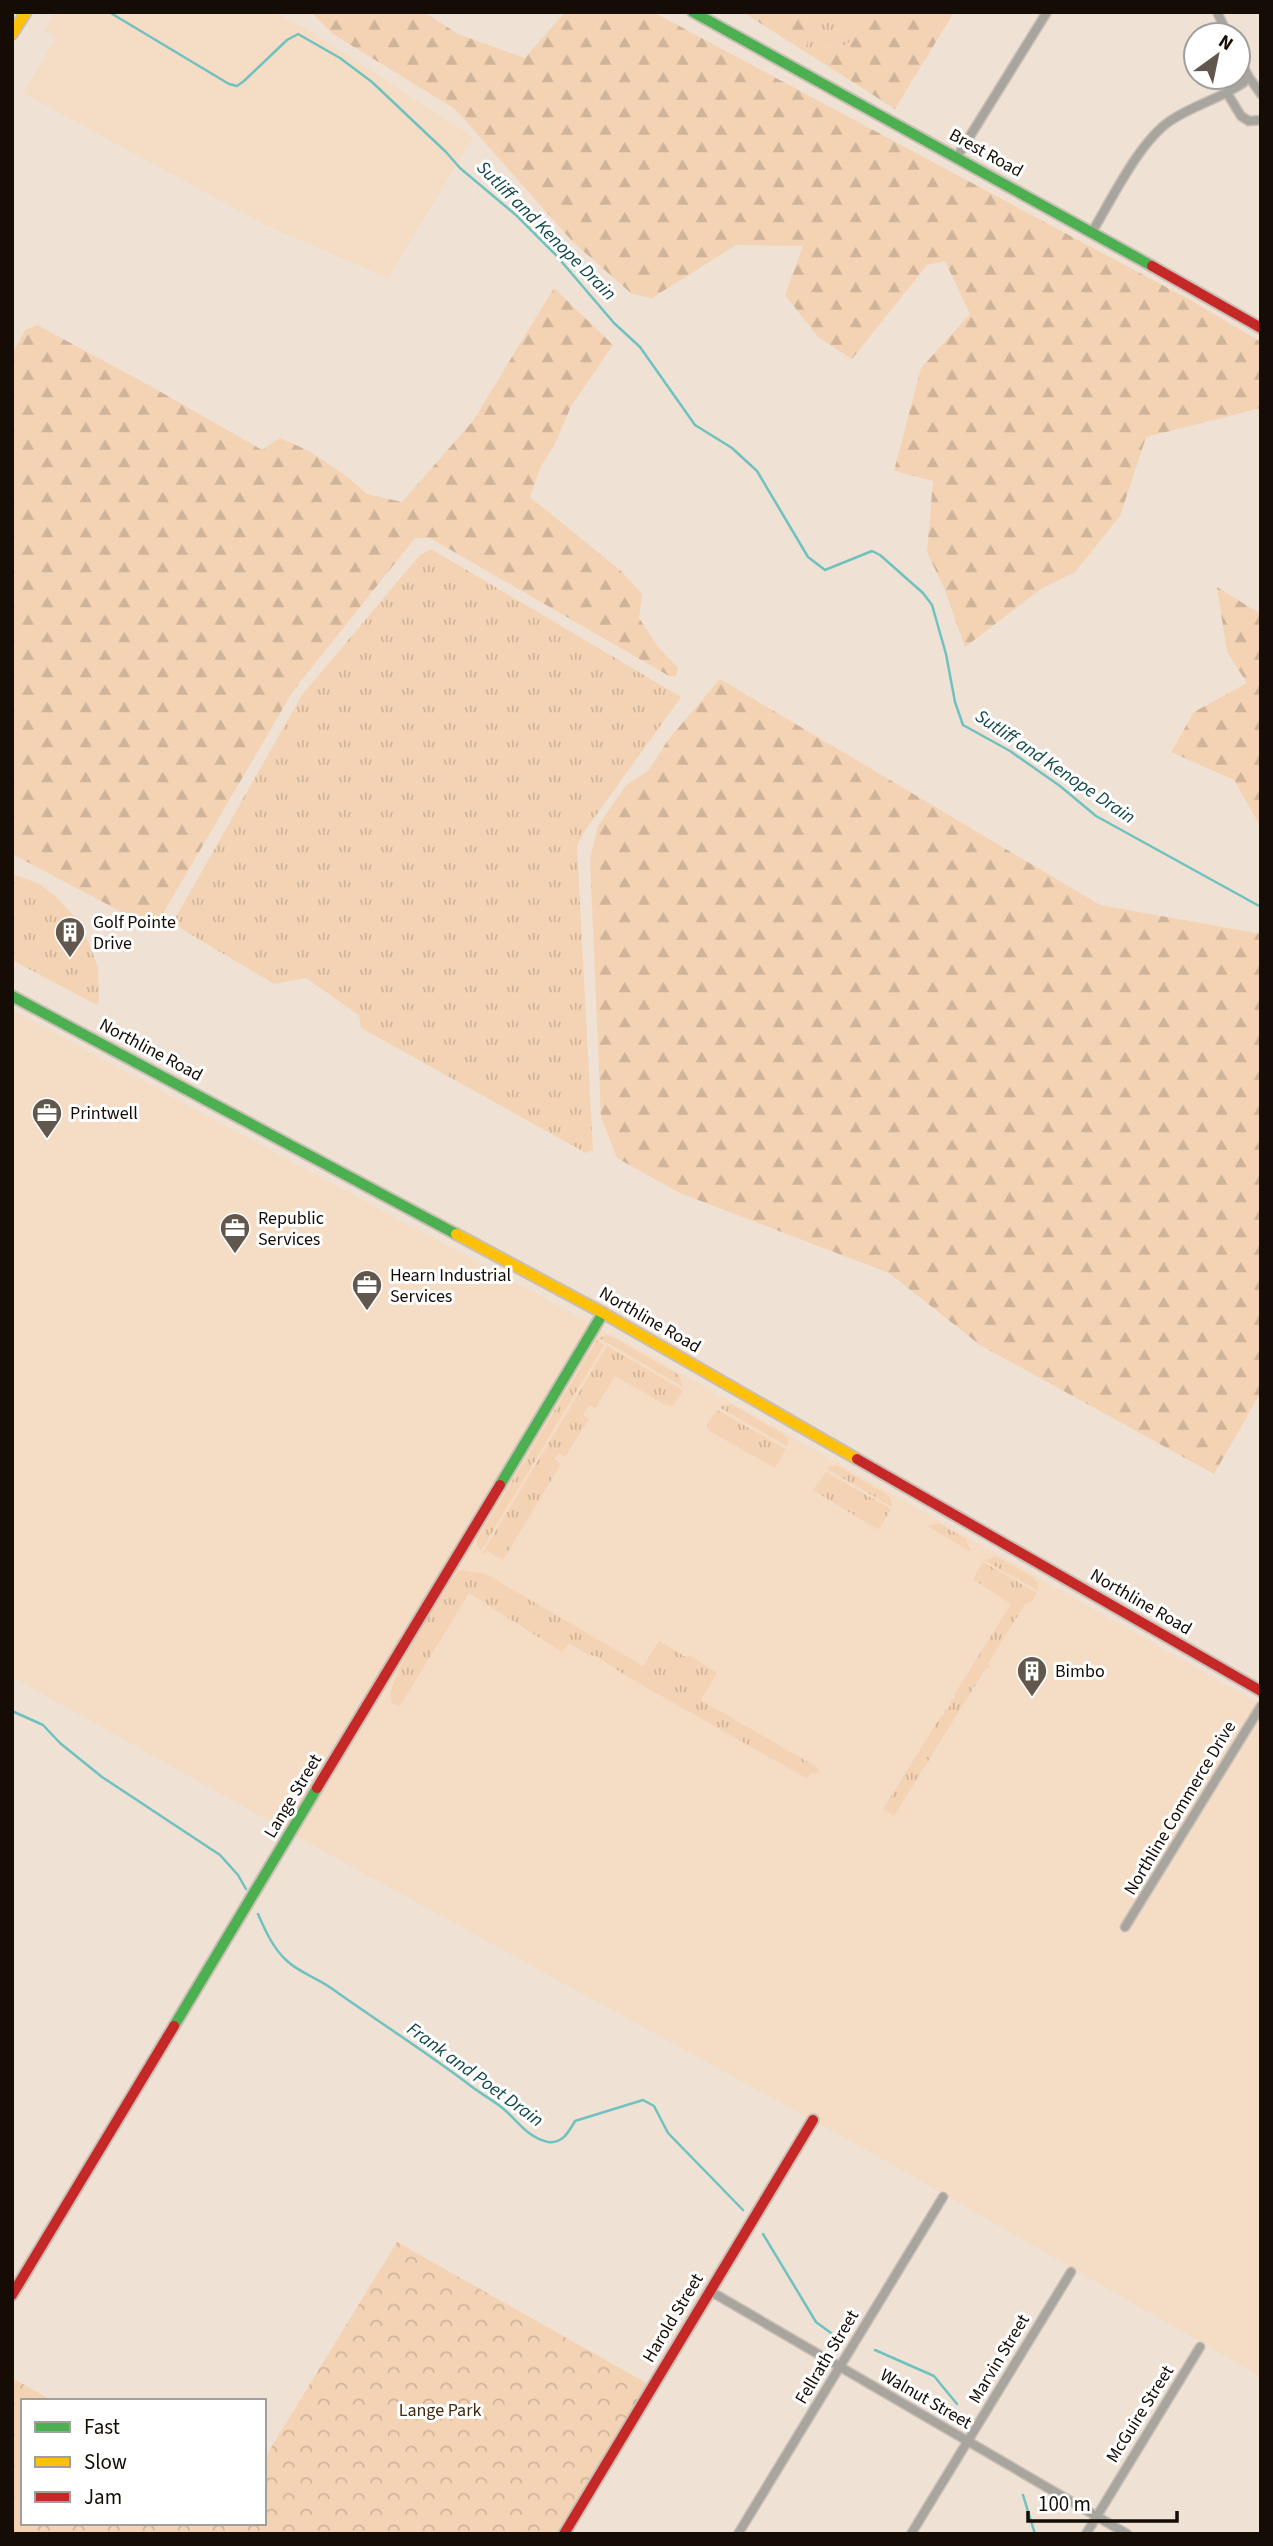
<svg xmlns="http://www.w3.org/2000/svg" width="1273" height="2546" font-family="'Source Sans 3',sans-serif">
<defs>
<pattern id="grass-tufts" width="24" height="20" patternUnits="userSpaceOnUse" patternTransform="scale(1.75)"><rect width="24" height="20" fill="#f4d3b4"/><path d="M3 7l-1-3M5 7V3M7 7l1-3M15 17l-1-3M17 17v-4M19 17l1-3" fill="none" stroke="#d0b499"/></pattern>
<pattern id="forest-firs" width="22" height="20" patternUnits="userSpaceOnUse" patternTransform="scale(1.75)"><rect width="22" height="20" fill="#f4d3b4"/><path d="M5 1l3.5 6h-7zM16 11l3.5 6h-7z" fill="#d0b499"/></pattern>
<pattern id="park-crowns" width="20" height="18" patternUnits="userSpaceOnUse" patternTransform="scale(1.75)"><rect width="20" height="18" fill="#f4d3b4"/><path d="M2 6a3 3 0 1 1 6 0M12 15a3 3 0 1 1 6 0" fill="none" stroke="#d0b499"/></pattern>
</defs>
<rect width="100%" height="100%" fill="#efe1d3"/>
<g fill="#f4dcc5">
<path d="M55,12H274L308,30L473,137L388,278L265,225L23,93L56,38L44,31Z"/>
<path d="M12,1010L645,1353L1261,1705V2377L881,2158L296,1836L12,1677Z"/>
</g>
<g fill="url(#grass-tufts)">
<path d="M816,12H871L847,45L804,50Z"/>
<path d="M431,549L681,697L584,832L577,846L593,1150L586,1153L361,1028L359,1015L306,978L274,984L185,931L173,922L302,695L420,555Z"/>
<path d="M12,874L40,884L57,898L81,924L98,967L99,1001L97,1005L12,960Z"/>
<path d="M606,1335L613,1337L679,1375L683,1387L599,1338Z"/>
<path d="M597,1340L604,1345L481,1551L476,1545L479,1536Z"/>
<path d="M607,1346L683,1390L673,1406L666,1405L615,1376L595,1408L590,1405L583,1415L589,1419L565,1457L559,1453L554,1459L561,1464L503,1560L487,1551L485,1554L483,1552Z"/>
<path d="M731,1404L785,1435L788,1440L787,1446L719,1407Z"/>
<path d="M717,1410L786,1449L775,1468L708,1430L707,1425Z"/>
<path d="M837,1465L886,1494L891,1499L892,1507L827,1469L830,1466Z"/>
<path d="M826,1472L891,1509L880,1528L877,1529L813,1490Z"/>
<path d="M939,1523L966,1539L970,1551L927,1526Z"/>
<path d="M996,1556L1033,1577L1037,1582L1039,1591L984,1560Z"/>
<path d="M983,1562L1037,1593L1031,1602L1025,1604L988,1664L991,1668H986L894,1816L883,1809L941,1716L945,1714L944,1710L949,1707L952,1699H955L954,1695L1011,1604L973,1579Z"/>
<path d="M461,1570L486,1574L643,1666L659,1641L686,1657L690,1656L717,1673L701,1700L818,1768L820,1773H812L806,1778L628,1677L596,1656L589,1655L569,1643L562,1652L469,1593L403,1701L398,1706L392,1703C383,1681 443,1595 457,1572Z"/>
</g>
<g fill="url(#forest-firs)">
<path d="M311,12H424L458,34L525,58L565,12H653L1192,301L1261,342V408L1146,437L1120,516L1075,572L1041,589L965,647L945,590L927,552L933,481L894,471L921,368L970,314L945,261L927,265L852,359L819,338L785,295L803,246L736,245L652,298L632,294L573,242L455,109L333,34Z"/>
<path d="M743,12H816L805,50L847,45L871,12H954L895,109Z"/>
<path d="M554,288L613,345L571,406L555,444L541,466L530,497L621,571L642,594L639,618L658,647L678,668L676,676H669L430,538H415L293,691L154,929L12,854V354L25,330L37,325L152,387L262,450L280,438L309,451L345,475L367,494L402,502L473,421Z"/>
<path d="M1217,587L1259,613L1261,611V827L1234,780L1171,752L1194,712L1247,683L1227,652Z"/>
<path d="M720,679L1100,905L1261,934V1392L1214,1474L980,1345L889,1273L680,1193L617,1158L601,1117L590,859L598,826L626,785L648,771L668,740Z"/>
</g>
<path fill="url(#park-crowns)" d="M397,2242L648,2384L559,2534H12V2378L53,2401H23V2523H264V2459Z"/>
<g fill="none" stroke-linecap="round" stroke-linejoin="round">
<g stroke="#70c2c0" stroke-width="2.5">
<path d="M109,12L229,84L237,86L244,81L287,40L298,34L340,58L372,82L446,152L460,168L517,216L555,254L614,323L640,347L695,425L732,448L757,471L808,557L825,570L872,551L880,555L923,593L932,605L946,654L955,702L963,725L1010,751L1060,786L1096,816L1261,907"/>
<path d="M12,1711L43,1725L60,1743L102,1777L220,1855L238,1875L246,1889"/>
<path d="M258,1914C265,1930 273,1948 286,1960C298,1972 317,1978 331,1988C376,2020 423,2050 467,2083C479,2093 495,2101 506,2111C520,2124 529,2138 548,2142C563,2144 569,2131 575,2121L643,2100L654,2106L668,2133L743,2210"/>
<path d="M763,2234L816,2322L831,2333"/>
<path d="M875,2350L934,2376L957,2404"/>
<path d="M1023,2495L1035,2534"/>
</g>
<g stroke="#c9bfb5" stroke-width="11">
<g id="street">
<path d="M1217,12L1228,35"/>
<path d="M1248,76L1261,94"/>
<path d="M1227,93L1241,116L1249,121L1261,120"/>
<path d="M957,157L1047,12"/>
<path d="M1092,232C1112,199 1139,142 1170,121C1193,105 1220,99 1243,83L1248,76L1238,55"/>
<path d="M1125,1927L1261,1706"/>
<path d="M710,2291L1127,2534"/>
<path d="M738,2534L943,2197"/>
<path d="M911,2534L1071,2272"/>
<path d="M1086,2534L1200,2347"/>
</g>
</g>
<g stroke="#c9bfb5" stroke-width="14">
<g id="fast">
<path d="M693,12L1152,266"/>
<path d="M12,996L456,1234"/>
<path d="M500,1485L603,1313"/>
<path d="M174,2026L317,1788"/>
</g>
</g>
<g stroke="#c9bfb5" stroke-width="14">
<g id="slow">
<path d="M12,34L26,12"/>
<path d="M456,1234L603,1313L857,1459"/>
</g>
</g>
<g stroke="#c9bfb5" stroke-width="14">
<g id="jam">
<path d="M1152,266L1261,328"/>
<path d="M857,1459L1261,1691"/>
<path d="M317,1788L500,1485"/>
<path d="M12,2295L174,2026"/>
<path d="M564,2534L813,2120"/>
</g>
</g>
<use href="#street" stroke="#a8a49e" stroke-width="8"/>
<use href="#fast" stroke="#4caf50" stroke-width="10"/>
<use href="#slow" stroke="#ffc107" stroke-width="10"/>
<use href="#jam" stroke="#c62828" stroke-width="10"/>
</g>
<defs>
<g id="building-pin" transform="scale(1.575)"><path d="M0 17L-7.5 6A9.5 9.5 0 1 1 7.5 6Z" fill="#61574d" stroke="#fff"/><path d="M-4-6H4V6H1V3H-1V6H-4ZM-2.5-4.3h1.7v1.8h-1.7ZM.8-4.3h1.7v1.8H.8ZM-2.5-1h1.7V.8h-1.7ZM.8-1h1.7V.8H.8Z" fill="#fff"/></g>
<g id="office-pin" transform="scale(1.575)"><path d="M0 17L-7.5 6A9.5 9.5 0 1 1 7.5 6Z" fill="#61574d" stroke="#fff"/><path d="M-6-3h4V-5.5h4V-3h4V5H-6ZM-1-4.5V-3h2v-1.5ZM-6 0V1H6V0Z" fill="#fff"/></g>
</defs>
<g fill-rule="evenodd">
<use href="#building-pin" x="70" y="932"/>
<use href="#office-pin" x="47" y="1113"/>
<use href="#office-pin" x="235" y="1228"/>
<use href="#office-pin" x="367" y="1285"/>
<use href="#building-pin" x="1032" y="1671"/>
</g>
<g text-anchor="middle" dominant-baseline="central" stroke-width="6" stroke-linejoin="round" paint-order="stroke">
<g font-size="18" fill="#140c05" stroke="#fff">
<text transform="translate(986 153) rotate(29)">Brest Road</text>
<text transform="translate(151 1050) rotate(28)">Northline Road</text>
<text transform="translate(650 1320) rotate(30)">Northline Road</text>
<text transform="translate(1141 1602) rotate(30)">Northline Road</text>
<text transform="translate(293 1796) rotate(-59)">Lange Street</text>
<text transform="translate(1180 1808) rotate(-59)">Northline Commerce Drive</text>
<text transform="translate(673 2318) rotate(-59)">Harold Street</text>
<text transform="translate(827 2357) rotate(-59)">Fellrath Street</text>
<text transform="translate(999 2359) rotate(-59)">Marvin Street</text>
<text transform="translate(926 2399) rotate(30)">Walnut Street</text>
<text transform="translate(1140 2414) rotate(-58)">McGuire Street</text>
</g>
<g font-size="18" fill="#140c05" stroke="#fff" text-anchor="start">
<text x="93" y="922">Golf Pointe<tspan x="93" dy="21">Drive</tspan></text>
<text x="70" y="1113">Printwell</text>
<text x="258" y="1218">Republic<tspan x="258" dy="21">Services</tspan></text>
<text x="390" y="1275">Hearn Industrial<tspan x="390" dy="21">Services</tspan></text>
<text x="1055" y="1671">Bimbo</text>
</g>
<g font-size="18" fill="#41280e" stroke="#fff">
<text x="440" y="2410">Lange Park</text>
</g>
<g font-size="19" font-style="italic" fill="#124849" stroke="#fff">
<text transform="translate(546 231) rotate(45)">Sutliff and Kenope Drain</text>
<text transform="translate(1055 767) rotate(34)">Sutliff and Kenope Drain</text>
<text transform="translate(475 2075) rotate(36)">Frank and Poet Drain</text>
</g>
</g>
<rect width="1273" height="2546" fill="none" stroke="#140c05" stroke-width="28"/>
<rect x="21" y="2399" width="245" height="126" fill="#ffffff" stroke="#a19e9b" stroke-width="2"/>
<rect x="35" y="2422" width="35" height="10" fill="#4caf50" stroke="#a19e9b" stroke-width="2"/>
<text x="84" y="2434" font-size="21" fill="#140c05">Fast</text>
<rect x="35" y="2457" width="35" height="10" fill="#ffc107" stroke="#a19e9b" stroke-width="2"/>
<text x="84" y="2469" font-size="21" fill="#140c05">Slow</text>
<rect x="35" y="2492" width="35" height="10" fill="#c62828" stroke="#a19e9b" stroke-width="2"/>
<text x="84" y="2504" font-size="21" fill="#140c05">Jam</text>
<g transform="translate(1217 56) rotate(33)"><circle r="33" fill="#ffffff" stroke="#a19e9b" stroke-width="2"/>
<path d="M0-5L12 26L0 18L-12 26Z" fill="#61574d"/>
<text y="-10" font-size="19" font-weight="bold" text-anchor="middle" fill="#140c05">N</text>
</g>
<path d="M1028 2511v10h149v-10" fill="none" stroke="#140c05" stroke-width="3.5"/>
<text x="1038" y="2511" font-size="21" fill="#140c05" stroke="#ffffff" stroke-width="5" paint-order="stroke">100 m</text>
</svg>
